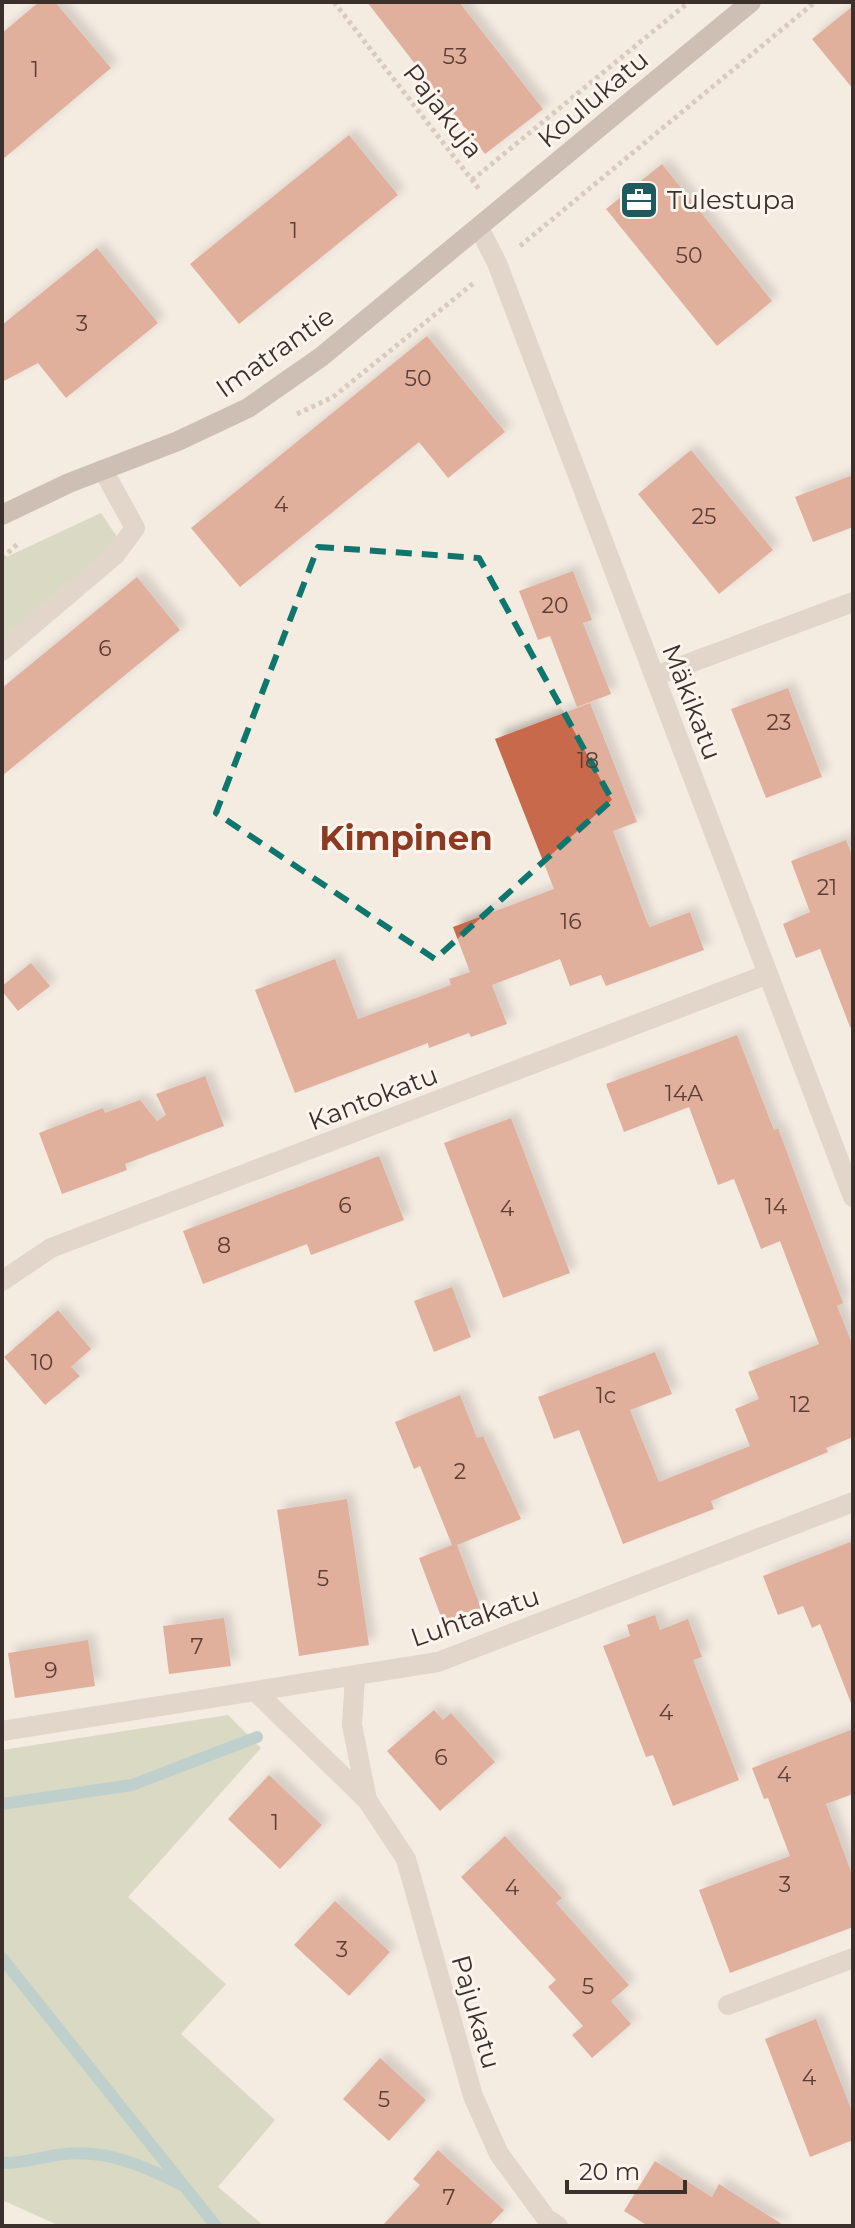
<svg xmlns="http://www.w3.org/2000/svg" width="855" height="2228" font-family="Montserrat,sans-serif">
<defs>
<filter id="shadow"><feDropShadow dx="7" dy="-7" stdDeviation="4" flood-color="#0004"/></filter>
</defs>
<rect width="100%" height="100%" fill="#f4ebe1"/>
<g fill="#b8c4a0">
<path d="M101,513L117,537L98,560L2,638V559Z"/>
<path d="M228,1715L261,1748L128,1897L226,1984L181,2034L275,2120L218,2187L264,2226H60L2,2200V1750Z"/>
</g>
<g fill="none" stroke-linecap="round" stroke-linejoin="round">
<g stroke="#7fb0b2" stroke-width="12">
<path d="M2,1804L132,1785L257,1737"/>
<path d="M2,1958L216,2226"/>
<path d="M2,2163C24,2164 43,2156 65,2154C107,2150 143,2165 180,2184"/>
</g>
</g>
<g fill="#c8694b" filter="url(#shadow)">
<path d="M39,2H55L111,68L2,160V33Z"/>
<path d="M367,2H459L543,109L485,154Z"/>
<path d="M853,6V89L812,39Z"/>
<path d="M349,135L398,195L239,324L190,264Z"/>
<path d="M662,164L772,301L717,346L606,209Z"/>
<path d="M97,248L158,323L66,398L38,363L2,382V325Z"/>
<path d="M427,336L505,432L448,478L419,442L240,587L191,528Z"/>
<path d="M691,450L773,550L719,594L638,494Z"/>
<path d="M853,475V527L813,542L795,497Z"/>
<path d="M573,571L592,620L583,623L611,694L577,707L550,636L538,640L519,591Z"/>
<path d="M137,577L180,630L2,776V688Z"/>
<path d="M788,688L822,777L766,798L731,709Z"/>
<path d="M590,703L637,822L613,831L647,922L650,927L690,912L704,950L606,986L601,975L570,986L560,959L492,985L507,1024L471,1037L469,1033L429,1048L428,1043L295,1093L255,990L335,959L358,1019L451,985L449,979L470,972L453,927L554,889L495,739Z"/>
<path d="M846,840L853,858V1027H850L820,949L796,958L783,924L810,912L791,861Z"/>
<path d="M31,963L50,986L18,1011L2,991V986Z"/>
<path d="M737,1035L774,1130L778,1128L843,1303L837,1306L853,1346V1437L826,1448L828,1452L711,1501L714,1509L623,1544L579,1430L554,1439L538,1397L655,1352L672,1394L630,1410L659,1482L750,1446L735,1409L759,1399L748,1372L819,1344L780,1241L761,1249L734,1179L718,1185L689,1107L624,1132L606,1084Z"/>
<path d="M205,1076L224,1126L125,1164L127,1170L62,1194L39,1133L103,1108L105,1113L140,1100L157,1121L166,1115L156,1094Z"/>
<path d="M511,1118L570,1273L503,1298L444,1143Z"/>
<path d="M379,1156L404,1220L311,1255L307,1244L203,1284L183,1231Z"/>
<path d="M452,1287L471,1337L434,1352L414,1301Z"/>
<path d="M58,1310L91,1349L71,1367L80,1376L45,1405L4,1357Z"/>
<path d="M460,1395L477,1438L483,1436L521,1519L457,1545L481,1608L443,1622L419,1558L452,1545L420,1466L414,1469L395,1422Z"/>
<path d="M347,1499L369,1645L299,1656L277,1510Z"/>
<path d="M853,1541V1702L851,1703L820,1624L812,1628L803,1606L778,1615L763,1576Z"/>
<path d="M655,1615L660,1630L688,1619L702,1657L693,1660L739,1780L673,1806L653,1755L646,1757L603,1646L630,1636L627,1625Z"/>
<path d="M224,1618L231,1666L169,1674L163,1626Z"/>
<path d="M88,1640L95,1686L15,1698L8,1653Z"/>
<path d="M434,1710L443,1720L451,1713L495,1762L440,1811L387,1751Z"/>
<path d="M853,1729V1794L826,1804L853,1877V1927L730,1973L699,1890L790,1856L768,1798L764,1799L752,1768Z"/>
<path d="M269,1775L322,1825L280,1869L228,1819Z"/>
<path d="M505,1836L562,1898L556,1903L629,1985L611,2001L631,2024L592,2058L572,2035L583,2026L548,1987L556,1980L461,1877Z"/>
<path d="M335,1901L390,1952L349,1996L294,1945Z"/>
<path d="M816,2019L853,2114V2140L810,2157L765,2039Z"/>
<path d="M380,2058L426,2100L389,2141L343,2099Z"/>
<path d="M438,2150L504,2210L489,2226H382L420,2185L413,2179Z"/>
<path d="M655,2161L712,2197L719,2184L785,2226H648L624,2211Z"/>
</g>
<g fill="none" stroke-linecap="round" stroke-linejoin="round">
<g stroke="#b9a596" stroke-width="5" stroke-dasharray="4 4" stroke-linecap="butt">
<path d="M334,2L479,189"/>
<path d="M472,180L689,2"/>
<path d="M520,246L815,2"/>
<path d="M297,414L333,397L475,282"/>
<path d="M2,558L20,542"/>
</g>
<path stroke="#cdbbac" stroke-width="20" d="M2,651L115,555L135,528L103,470"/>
<g stroke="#cdbbac" stroke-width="20">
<path d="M479,228L497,263L853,1197"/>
<path d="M655,676L853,602"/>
<path d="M2,1281L51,1248L768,974"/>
<path d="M355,1676L352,1725L367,1800"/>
<path d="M256,1692L367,1800L406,1859L473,2096L499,2154L546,2218L558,2226"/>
<path d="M2,1731L438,1662L853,1502"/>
<path d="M728,2005L853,1958"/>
</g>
<path stroke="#a18a7d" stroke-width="20" d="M2,515L69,483L178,441L248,408L321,357L751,2"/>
</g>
<path d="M0 0H855V2228H0ZM318,547L479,558L612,800L435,959L216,813Z" fill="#f4ebe1" fill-opacity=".55" fill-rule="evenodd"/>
<path fill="none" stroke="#0f766e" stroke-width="6" stroke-dasharray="16 10" stroke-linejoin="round" d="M318,547L479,558L612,800L435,959L216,813Z"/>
<defs>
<g id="office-square" transform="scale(2)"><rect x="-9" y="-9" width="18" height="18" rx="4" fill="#1f5a5e" stroke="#fbf5ee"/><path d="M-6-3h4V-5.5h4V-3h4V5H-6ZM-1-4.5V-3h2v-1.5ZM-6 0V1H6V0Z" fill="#fff"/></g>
</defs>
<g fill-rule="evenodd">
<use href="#office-square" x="639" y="200"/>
</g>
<g text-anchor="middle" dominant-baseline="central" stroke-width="6" stroke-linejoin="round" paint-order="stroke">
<g font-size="22" fill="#5e3e33">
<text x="455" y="56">53</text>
<text x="35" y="69">1</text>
<text x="294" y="230">1</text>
<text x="689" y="255">50</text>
<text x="82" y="323">3</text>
<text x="418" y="378">50</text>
<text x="281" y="504">4</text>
<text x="704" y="516">25</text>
<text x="555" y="605">20</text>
<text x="105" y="648">6</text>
<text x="779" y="722">23</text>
<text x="588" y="760">18</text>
<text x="827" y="887">21</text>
<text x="571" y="921">16</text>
<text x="684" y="1093">14A</text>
<text x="345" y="1205">6</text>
<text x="776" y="1206">14</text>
<text x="507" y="1208">4</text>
<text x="224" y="1245">8</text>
<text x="42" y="1362">10</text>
<text x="606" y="1395">1c</text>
<text x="800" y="1404">12</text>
<text x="460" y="1471">2</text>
<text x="323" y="1578">5</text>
<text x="197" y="1646">7</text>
<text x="51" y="1670">9</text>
<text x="666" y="1712">4</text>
<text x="441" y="1757">6</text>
<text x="784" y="1774">4</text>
<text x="275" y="1822">1</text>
<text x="785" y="1884">3</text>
<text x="512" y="1887">4</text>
<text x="342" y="1949">3</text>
<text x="588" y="1986">5</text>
<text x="809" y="2077">4</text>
<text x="384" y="2099">5</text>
<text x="449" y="2197">7</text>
</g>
<g font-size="26" fill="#3b302b" stroke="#fbf5ee">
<text transform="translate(593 99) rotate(-40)">Koulukatu</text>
<text transform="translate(443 111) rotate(52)">Pajakuja</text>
<text transform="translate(275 352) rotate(-35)">Imatrantie</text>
<text transform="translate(692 702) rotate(69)">Mäkikatu</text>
<text transform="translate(373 1098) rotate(-21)">Kantokatu</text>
<text transform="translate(475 1617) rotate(-19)">Luhtakatu</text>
<text transform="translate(476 2012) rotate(74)">Pajukatu</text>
</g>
<g font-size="26" fill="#3b302b" stroke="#fbf5ee" text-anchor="start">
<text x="667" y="200">Tulestupa</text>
</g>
<g font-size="34" font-weight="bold" fill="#8c3b22" stroke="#fbf5ee">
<text x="406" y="838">Kimpinen</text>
</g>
</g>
<rect width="855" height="2228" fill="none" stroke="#3b302b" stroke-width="8"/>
<path d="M567 2180v12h118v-12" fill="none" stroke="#3b302b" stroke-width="4"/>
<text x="579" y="2180" font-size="24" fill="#3b302b" stroke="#fbf5ee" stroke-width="6" paint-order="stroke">20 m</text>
</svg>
